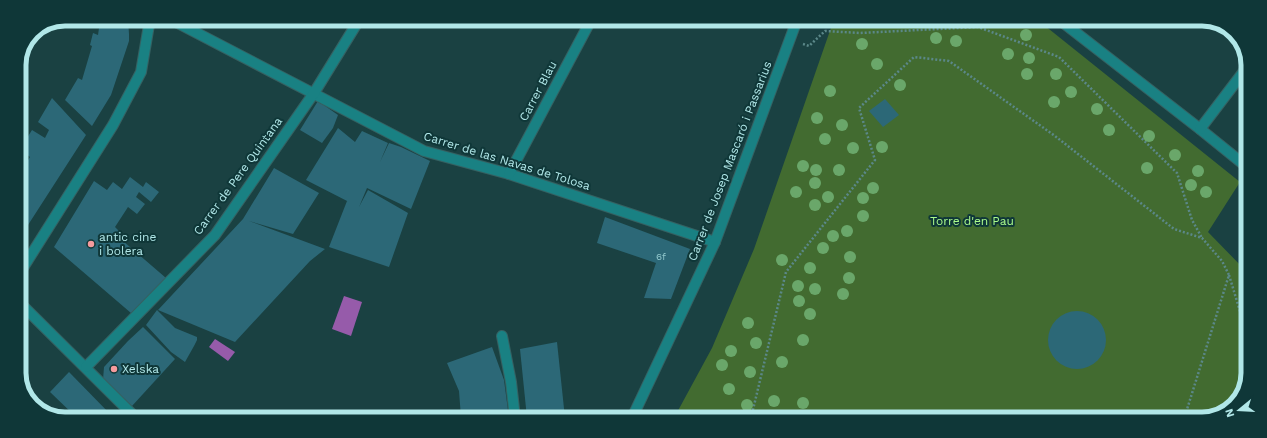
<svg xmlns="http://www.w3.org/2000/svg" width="1267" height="438" font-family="'Work Sans',sans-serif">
<rect width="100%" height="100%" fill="#1a4142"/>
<path fill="#426b30" d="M834,21H1039L1240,182L1208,232L1246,271V388L1230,410L1203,419L674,418L712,348L754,249L833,22Z"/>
<g fill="#965baa">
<path d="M344,296L362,302L351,336L332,329Z"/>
<path d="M215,339L235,352L228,361L209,347Z"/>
</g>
<g fill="#2c6877">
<path d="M92,19H128L129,34V41L111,95L92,126L65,100L78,78L82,80L92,46L90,45L93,33L98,35L99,28L93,25Z"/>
<path d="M52,98L86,135L19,239V175L30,157L20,149L32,130L45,138L49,130L38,122Z"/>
<path d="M885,99L899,115L883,127L869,111Z"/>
<path d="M318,101L338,115L333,128L322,143L300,130Z"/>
<path d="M338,128L355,142L362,131L388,143L380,162L389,143L401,147L430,161L411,209L367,188L359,207L368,190L408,213L389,267L329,247L347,201L351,203L306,180Z"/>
<path d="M274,168L319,193L293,234L249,221L325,249L310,261L235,342L158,310L243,219Z"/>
<path d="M130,177L143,187L146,182L159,192L151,202L139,192L136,197L145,204L137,214L128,207L115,227L125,237L123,241L166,278L131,313L54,247L94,181L107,190L113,182L122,189Z"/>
<path d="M605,217L690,249L671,299L644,298L656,263L597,243Z"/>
<path d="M157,310L175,328L197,337V340L194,346L185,362L171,352L146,325Z"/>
<circle cx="1077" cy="340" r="29"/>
<path d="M143,327L175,359L132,406L103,380L104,367L128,341Z"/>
<path d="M557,342L565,418H527L520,349Z"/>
<path d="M492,347L504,380L509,418L461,417L459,391L447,363Z"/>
<path d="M69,372L113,417H76L50,392Z"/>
</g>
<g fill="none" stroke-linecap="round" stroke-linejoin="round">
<g stroke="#356162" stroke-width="12">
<g id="minor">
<path d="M170,19L424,151L509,174L715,242"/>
<path d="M1061,21L1200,129L1247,167"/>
<path d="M1200,129L1248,66"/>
<path d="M509,174L591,20"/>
<path d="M19,274L113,125L141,72L150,19"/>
<path d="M19,302L135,417"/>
<path d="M502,336L511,382L515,418"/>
<path d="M86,367L215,235L314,93L359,20"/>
<path d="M632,418L715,242L797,20"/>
</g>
</g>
<g stroke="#5b8889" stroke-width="2.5" stroke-dasharray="2 2" stroke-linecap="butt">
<path d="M803,44L809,46L825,31L860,33L978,27L1059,57L1177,173L1192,220L1202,238"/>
<path d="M1229,275L1246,331"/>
<path d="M751,418L786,272L875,160L859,108L914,57L949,61L1055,136L1174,229L1202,238L1222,261L1229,275L1184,419"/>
</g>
<use href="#minor" stroke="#198183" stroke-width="10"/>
</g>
<g fill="#6aa76a">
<circle cx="1026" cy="35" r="6"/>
<circle cx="936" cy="38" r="6"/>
<circle cx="956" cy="41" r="6"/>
<circle cx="862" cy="44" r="6"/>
<circle cx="1008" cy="54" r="6"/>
<circle cx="1029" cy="58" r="6"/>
<circle cx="877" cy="64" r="6"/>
<circle cx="1027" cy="74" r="6"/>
<circle cx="1056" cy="74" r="6"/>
<circle cx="900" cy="85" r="6"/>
<circle cx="830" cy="91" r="6"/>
<circle cx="1071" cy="92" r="6"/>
<circle cx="1054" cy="102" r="6"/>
<circle cx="1097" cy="109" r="6"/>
<circle cx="817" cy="118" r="6"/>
<circle cx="842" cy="125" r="6"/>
<circle cx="1109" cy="130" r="6"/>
<circle cx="1149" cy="136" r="6"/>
<circle cx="825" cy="139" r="6"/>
<circle cx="882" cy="147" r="6"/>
<circle cx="853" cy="148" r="6"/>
<circle cx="1175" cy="155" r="6"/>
<circle cx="803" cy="166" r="6"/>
<circle cx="1147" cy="168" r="6"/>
<circle cx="816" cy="170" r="6"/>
<circle cx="839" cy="170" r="6"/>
<circle cx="1198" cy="171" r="6"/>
<circle cx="815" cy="183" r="6"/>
<circle cx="1191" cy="185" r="6"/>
<circle cx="873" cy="188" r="6"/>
<circle cx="796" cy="192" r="6"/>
<circle cx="1206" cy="192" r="6"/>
<circle cx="828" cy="197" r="6"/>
<circle cx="863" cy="198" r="6"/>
<circle cx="815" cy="205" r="6"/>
<circle cx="863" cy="216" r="6"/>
<circle cx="847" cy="231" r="6"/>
<circle cx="833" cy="236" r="6"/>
<circle cx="823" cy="248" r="6"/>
<circle cx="850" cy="257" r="6"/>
<circle cx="782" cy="260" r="6"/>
<circle cx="810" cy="268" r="6"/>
<circle cx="849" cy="278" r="6"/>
<circle cx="798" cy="286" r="6"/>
<circle cx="815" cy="289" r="6"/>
<circle cx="843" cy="294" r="6"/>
<circle cx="799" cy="301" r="6"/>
<circle cx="810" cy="314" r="6"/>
<circle cx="748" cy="323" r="6"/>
<circle cx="803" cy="340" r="6"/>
<circle cx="756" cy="343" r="6"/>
<circle cx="731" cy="351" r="6"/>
<circle cx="782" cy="362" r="6"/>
<circle cx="722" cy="365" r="6"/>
<circle cx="750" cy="372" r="6"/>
<circle cx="729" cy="389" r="6"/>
<circle cx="774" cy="401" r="6"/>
<circle cx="803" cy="403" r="6"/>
<circle cx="747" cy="405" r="6"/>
</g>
<g fill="#f59b9e" stroke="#0f3738" stroke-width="1.5">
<circle cx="91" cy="244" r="4"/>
<circle cx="114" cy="369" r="4"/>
</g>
<g text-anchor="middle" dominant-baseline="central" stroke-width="4" stroke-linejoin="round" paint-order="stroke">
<g font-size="10" fill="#90c7cc">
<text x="661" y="256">6f</text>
</g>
<g font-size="12" fill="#b1e7e8" stroke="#0f3738">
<text transform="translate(538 91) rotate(-62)">Carrer Blau</text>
<text transform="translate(507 161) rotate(17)">Carrer de las Navas de Tolosa</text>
<text transform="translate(730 161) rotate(-69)">Carrer de Josep Mascaró i Passarius</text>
<text transform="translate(238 176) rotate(-54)">Carrer de Pere Quintana</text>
</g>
<g font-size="12" fill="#abfa8b" stroke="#0f3738">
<text x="972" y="221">Torre d'en Pau</text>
</g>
<g font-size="12" fill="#b1e7e8" stroke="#0f3738" text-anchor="start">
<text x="99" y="237">antic cine<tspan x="99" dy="14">i bolera</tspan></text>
<text x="122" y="369">Xelska</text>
</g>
</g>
<path d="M0 0H1267V438H0ZM65 26H1202A39 39 0 0 1 1241 65V373A39 39 0 0 1 1202 412H65A39 39 0 0 1 26 373V65A39 39 0 0 1 65 26Z" fill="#0f3738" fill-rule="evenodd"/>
<path fill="none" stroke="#b1e7e8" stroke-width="5" d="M65 26H1202A39 39 0 0 1 1241 65V373A39 39 0 0 1 1202 412H65A39 39 0 0 1 26 373V65A39 39 0 0 1 65 26Z"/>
<g transform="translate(1239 410) rotate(252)" stroke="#0f3738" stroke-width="3" paint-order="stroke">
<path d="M0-3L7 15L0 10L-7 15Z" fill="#b1e7e8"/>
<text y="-6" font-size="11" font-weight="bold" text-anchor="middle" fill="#b1e7e8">N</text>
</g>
</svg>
